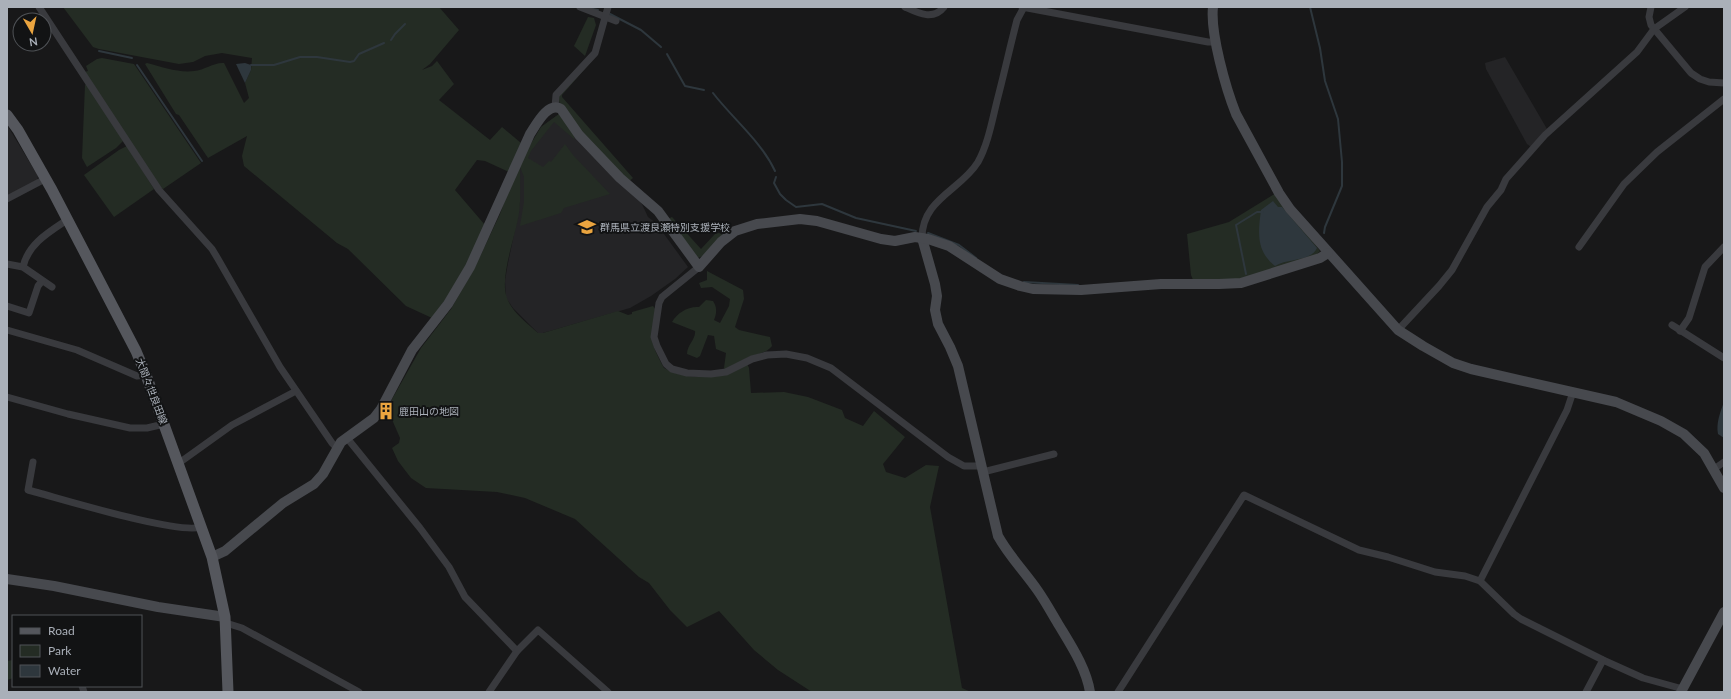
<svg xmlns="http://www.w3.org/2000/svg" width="1731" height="699" font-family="Lato,'Noto Sans JP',sans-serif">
<rect width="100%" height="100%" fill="#181819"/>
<g fill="#242426">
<path d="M1505,57L1547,129L1531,147L1527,144L1486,69L1485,63Z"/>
<path d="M559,114L641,202L648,217L656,223L688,267L675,279L651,296L630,308L543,333H538L513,308L506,298L505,281L508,263L518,215L520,200V165L541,127Z"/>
<path d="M7,125L38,176L37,181L7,197Z"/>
</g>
<g fill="#242c24">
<path d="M63,7H439L459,30L430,64L422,70L432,66L437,61L454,84L439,100L490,140L502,127L521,143L509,172L485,161L477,160L455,190L485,225L457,284L432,318L406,306L348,249L337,243L244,166L242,156L247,136L208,158L179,115L176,114L145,64L147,63C162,67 179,73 194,71C205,70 214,62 224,63L244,103L249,98L245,83L251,70L252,58L222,53L205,56L193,62L179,64L99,49L93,47Z"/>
<path d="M588,17L594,18L596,25L585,56L574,46Z"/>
<path d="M102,58L134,64L201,163L163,189L161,188L85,72L88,71L86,66L97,59Z"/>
<path d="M591,62L562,95V97L633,178L628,182L582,133L558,100L559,96Z"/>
<path d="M88,83L123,141L116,148L87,167L82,158L85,85Z"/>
<path d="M559,114L575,135L574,139L554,122L531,151L528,158L543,167L549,161L551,162L565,144L573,155L610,194L564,208L561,213L520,226L524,202V177L520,167C520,182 521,198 519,213C516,235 499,278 507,298C512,312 527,323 538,333H543L618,311L628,315L632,314V312L653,306L656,310C649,340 650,341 664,368C683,379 705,378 726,375L724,368L726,353L716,349L714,336L708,335L700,356L697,358L687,354C687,345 696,339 695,331L672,322C677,313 688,306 699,307L706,300L713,301C717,307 717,313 714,320L720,323L729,306L730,299L712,287L701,288L699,283L707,280V271L743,290L744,299L735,327L739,330L770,337L772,346C766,354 755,354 745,359L749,368L751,393L784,392L808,397L842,410L845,418L863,426L874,411L905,437L883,464L886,472L905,478L926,465L939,466L930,507L962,688L971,692H812L778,670L754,650L719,611L687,627L670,610L649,583L639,577L575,519L525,498L497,492L426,488L411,478L398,461L392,448L399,443L400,438L387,408L421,348L451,309L475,267L500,214L509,189L527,150L541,127Z"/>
<path d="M127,146L154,189L114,217L84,175L119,150Z"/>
<path d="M1276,193L1320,251L1316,255L1240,280L1194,282L1191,275L1187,234L1229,222Z"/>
<path d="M672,217L701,249L715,234L719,233L723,235L705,255L698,258L668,219Z"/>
<path d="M13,660V678L7,680V661Z"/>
</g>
<g fill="#2e373d">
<path d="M245,63L251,65V70L245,83L236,64Z"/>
<path d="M1273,201L1278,207H1282L1317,248C1311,262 1287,258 1275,266C1256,251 1258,232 1261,210Z"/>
<path d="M1724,402V438L1718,434C1716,423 1720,413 1724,402Z"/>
</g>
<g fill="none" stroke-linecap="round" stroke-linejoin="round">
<g stroke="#2e373d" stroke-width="2">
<path d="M1310,7L1320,48L1325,81L1338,119L1342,162V186L1325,227L1324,233"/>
<path d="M593,9L598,10"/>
<path d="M610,14L641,30L661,47"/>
<path d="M391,40L395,34L405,24"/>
<path d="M99,51L132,58"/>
<path d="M667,54L685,86L704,90"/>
<path d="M137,65L202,161"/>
<path d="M251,65H274L300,57H317L350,62L354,61L359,54L384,43"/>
<path d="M713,93C733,119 761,141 775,171"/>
<path d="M776,177L774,183L780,194L786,200L796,207L822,204L856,218L916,231"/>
<path d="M928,233L959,245L976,258"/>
<path d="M1246,274L1236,225L1257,212H1263"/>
<path d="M1024,282L1078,285"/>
</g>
<g stroke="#393a3e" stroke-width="7">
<path d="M39,7L159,190L212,249L218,259L280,367L332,443L337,448"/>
<path d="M580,7L616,21"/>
<path d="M905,7C918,13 933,21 944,7"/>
<path d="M1022,7L1208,42H1216"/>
<path d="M1651,7L1649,17L1651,25L1691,73L1700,79L1709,82L1724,83"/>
<path d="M555,107L556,95L595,53L608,7"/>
<path d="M7,199L45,179"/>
<path d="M922,238C922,199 961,190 978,162C988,144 992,121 997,101C1004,74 1010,47 1017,20L1024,7"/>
<path d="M1579,247L1624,184L1657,152L1724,99"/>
<path d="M7,264L23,267L52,287"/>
<path d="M23,267C28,244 49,232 67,220"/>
<path d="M699,267L662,297L659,303L654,337L657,346L666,364L672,369L687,373L711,374L726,372L752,359L767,355L786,354L807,358L831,368L948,457L964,466H981"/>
<path d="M7,306L29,313L38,286L42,281"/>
<path d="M1672,325L1724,358"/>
<path d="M7,330L77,350L137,376L146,375"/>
<path d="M1398,330L1439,286L1452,270L1487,207L1501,190L1506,179L1545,135L1637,52L1654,29L1685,7"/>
<path d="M1680,331L1689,318L1705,267L1724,247"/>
<path d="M7,397L68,414L130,428H147L164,424"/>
<path d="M347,438L420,528L449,567L465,597L517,651"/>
<path d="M33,462L28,490C59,498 178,535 201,527"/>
<path d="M179,463L232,425L296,391"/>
<path d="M1714,469L1724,462"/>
<path d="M983,472L1054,454"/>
<path d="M1480,581L1567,410L1573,392"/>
<path d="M226,623L242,628L359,692"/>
<path d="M82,686L84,692"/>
<path d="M489,692L517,651L538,630L608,692"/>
<path d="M1118,692L1244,495L1359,550L1388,557L1435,572L1465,576L1480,581L1514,614L1521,619L1603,660L1643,678L1683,689"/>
<path d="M1586,692L1603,660"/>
</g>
<g stroke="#47494e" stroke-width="10">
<path d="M1213,7C1210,33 1226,89 1236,114L1279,193L1290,209L1398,330L1423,346L1453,363L1471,369L1616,402L1661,421L1684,434L1704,453L1724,488"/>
<path d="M922,238L935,284L937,296L935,310L938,324L950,347L958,366L998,536C1009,556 1025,572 1038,591C1045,601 1051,612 1057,622C1070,644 1086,667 1090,692"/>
<path d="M212,557L225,551L283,503L314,484L323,474L341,442L374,418L381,409L412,350L448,304L470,267L530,134C536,125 548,101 561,109L579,135L620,178L658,211L699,267L721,242L735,231L757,224L800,219L817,221L881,239L895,241L915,237L928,239L949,246L1000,279L1020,286L1033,289L1081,290L1161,284H1219L1241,283L1320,258L1328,253"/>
<path d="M7,579L54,586L158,607L225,617"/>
<path d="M1681,692L1724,612"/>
</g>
<path stroke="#55575d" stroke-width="11" d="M7,115L18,130L52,190L136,351L146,375L212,557L225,617L228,692"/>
</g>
<defs>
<g id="school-bare" transform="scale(1.38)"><path d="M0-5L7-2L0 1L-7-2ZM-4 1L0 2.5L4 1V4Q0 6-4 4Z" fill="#eaa43f" stroke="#121314" stroke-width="2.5" paint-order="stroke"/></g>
<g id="building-bare" transform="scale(1.38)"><path d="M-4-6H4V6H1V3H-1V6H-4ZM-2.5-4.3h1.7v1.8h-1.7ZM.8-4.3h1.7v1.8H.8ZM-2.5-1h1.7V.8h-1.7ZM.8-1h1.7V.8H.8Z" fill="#eaa43f" stroke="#121314" stroke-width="2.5" paint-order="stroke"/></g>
</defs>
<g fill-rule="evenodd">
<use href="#school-bare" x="587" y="227"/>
<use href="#building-bare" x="386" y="411"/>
</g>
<g text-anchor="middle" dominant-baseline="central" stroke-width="4" stroke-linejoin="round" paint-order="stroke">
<g font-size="10" fill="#aab0b9" stroke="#121314" text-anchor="start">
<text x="600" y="227">群馬県立渡良瀬特別支援学校</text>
<text x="399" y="411">鹿田山の地図</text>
</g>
<g font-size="10" fill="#aab0b9" stroke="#121314">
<text transform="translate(152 391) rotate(69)">大間々世良田線</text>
</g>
</g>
<rect width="1731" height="699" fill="none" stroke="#aab0b9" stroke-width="16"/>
<rect x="12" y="615" width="130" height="72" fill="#121314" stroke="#4f5256"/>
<rect x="20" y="628" width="20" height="6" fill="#55575d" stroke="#4f5256"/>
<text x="48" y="635" font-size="12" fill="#aab0b9">Road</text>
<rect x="20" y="645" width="20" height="12" fill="#242c24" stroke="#4f5256"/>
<text x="48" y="655" font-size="12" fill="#aab0b9">Park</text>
<rect x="20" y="665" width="20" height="12" fill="#2e373d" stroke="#4f5256"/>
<text x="48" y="675" font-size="12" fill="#aab0b9">Water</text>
<g transform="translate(32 32) rotate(171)"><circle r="19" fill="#121314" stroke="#4f5256"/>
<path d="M0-3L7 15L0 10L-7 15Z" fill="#eaa43f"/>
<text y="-6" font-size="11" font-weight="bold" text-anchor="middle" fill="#aab0b9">N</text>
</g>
</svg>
